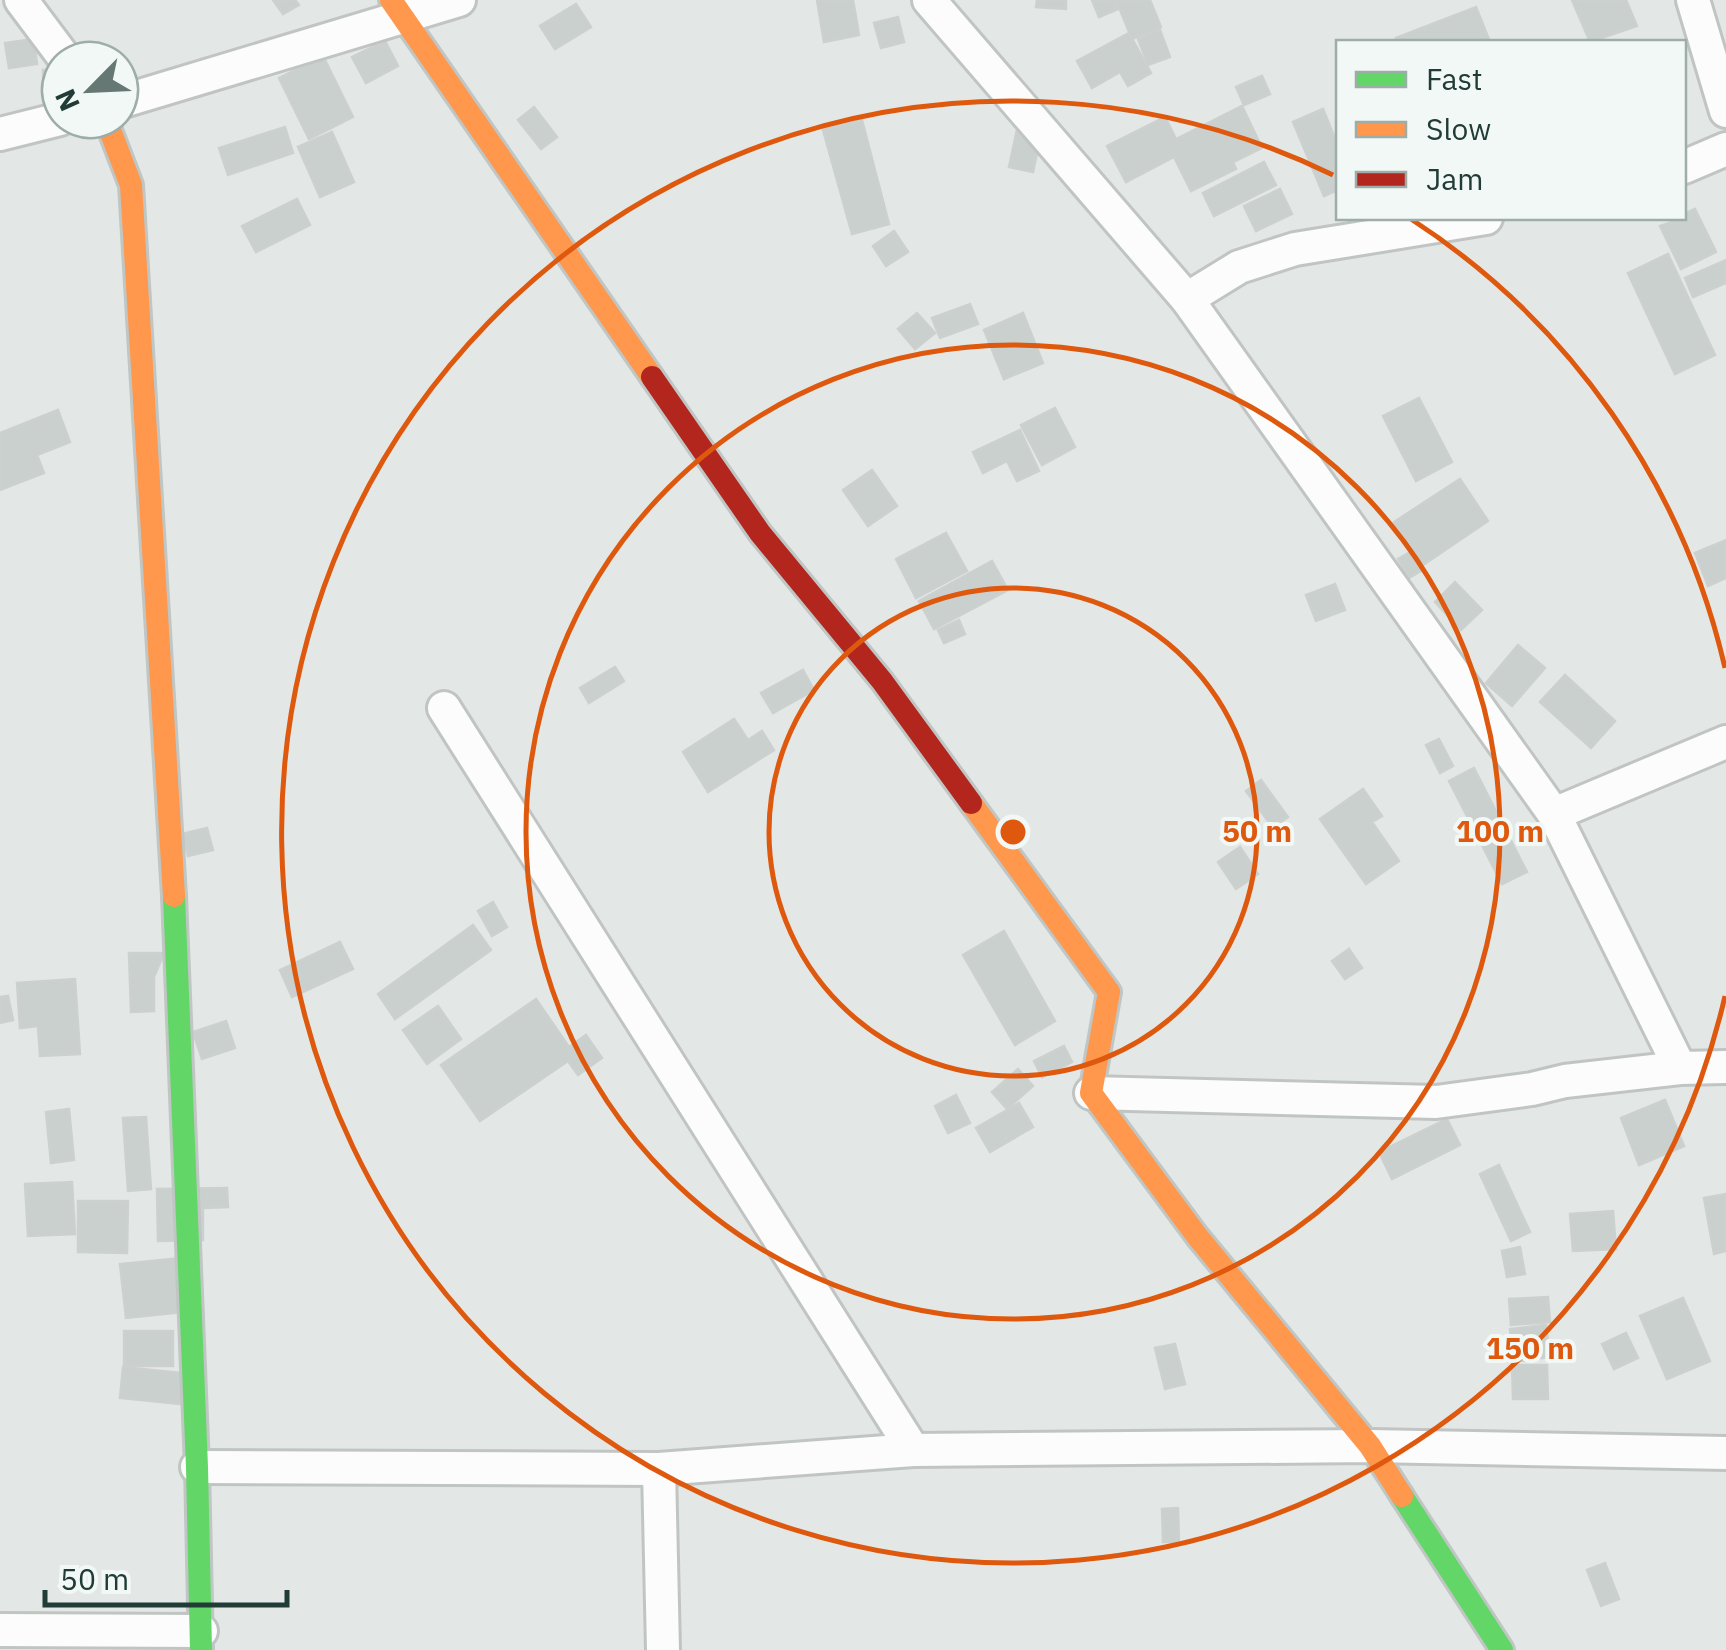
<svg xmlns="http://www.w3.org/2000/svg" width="1726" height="1650" font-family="'IBM Plex Sans',sans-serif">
<rect width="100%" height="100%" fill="#e3e8e6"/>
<g fill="#cad0ce" stroke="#ccd1cf" stroke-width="2.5">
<path d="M273,0H295L299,5L283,14Z"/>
<path d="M817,0H853L859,35L824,42Z"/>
<path d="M1037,0H1066V9L1036,7Z"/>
<path d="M1092,0H1114L1118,9L1099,17Z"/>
<path d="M1116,0H1150L1161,27L1132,39Z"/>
<path d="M1572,0H1626L1637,26L1590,42Z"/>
<path d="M576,4L591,27L555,49L540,26Z"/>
<path d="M1476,7L1490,42H1398L1396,38Z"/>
<path d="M898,17L904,42L881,48L874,23Z"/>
<path d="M1160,30L1170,57L1148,65L1138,39Z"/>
<path d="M1129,33L1151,73L1128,86L1120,72L1092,88L1077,61Z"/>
<path d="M34,39L37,64L9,68L5,43Z"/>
<path d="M385,41L398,66L366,83L352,57Z"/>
<path d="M323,56L353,117L309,139L279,78Z"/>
<path d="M60,69V100L44,101L43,70Z"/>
<path d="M1262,76L1270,94L1244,105L1236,87Z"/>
<path d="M1022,106L1046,111L1033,172L1009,167Z"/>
<path d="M1242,106L1262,148L1233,162L1236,169L1191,191L1174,157L1126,182L1107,146L1165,117L1176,139Z"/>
<path d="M534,107L557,137L541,149L518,120Z"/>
<path d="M1323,109L1338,146V190L1324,196L1293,122Z"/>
<path d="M862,120L889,224L852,234L823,130Z"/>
<path d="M285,127L293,153L228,175L219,148Z"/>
<path d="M332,132L354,182L320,197L298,147Z"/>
<path d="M1264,162L1276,185L1214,216L1203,193Z"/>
<path d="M1280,189L1292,214L1256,231L1244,206Z"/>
<path d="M297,199L310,225L256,252L242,226Z"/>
<path d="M1695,209L1716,252L1681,269L1660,226L1684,218V214Z"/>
<path d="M894,231L908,252L886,266L873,246Z"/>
<path d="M1668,254L1715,355L1675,374L1628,273Z"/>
<path d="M1726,260V283L1693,297L1685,278Z"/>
<path d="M970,304L978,324L940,338L932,318Z"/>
<path d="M917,313L935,333L915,349L898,329Z"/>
<path d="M1023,313L1043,363L1004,379L984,330Z"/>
<path d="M1419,398L1452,462L1416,481L1383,416Z"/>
<path d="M1055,408L1075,447L1042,465L1021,425Z"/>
<path d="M58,410L70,442L37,455L44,473L0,490V433Z"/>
<path d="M1020,430L1039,471L1017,481L1007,461L983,473L973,452Z"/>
<path d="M872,470L897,506L868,526L843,490Z"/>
<path d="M1460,479L1488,521L1423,565L1394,522Z"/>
<path d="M946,533L967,571L916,598L896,559Z"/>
<path d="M1726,540V578L1708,586L1695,553Z"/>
<path d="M1412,551L1424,569L1409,578L1398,559Z"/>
<path d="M992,561L1008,590L934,629L919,601Z"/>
<path d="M1455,582L1482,610L1461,630L1435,602Z"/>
<path d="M1335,584L1345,610L1316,621L1306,595Z"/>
<path d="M959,620L965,634L944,643L938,630Z"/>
<path d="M1518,645L1545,668L1512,706L1486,683Z"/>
<path d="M615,667L624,681L589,703L580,688Z"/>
<path d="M803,670L814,690L773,713L761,693Z"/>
<path d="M1565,675L1615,721L1591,748L1540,702Z"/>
<path d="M734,719L748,740L762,731L774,750L708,792L683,752Z"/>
<path d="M1439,739L1453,766L1440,773L1426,745Z"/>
<path d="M1474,768L1527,872L1502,884L1449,781Z"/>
<path d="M1261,780L1288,817L1273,828L1246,791Z"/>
<path d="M1363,789L1382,816L1372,822L1399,861L1366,884L1320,819Z"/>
<path d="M207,828L213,850L188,856L182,834Z"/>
<path d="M1240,847L1258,874L1236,889L1218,862Z"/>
<path d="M493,902L507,927L492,936L478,911Z"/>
<path d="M473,925L491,950L395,1019L378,994Z"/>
<path d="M1004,931L1055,1021L1015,1045L963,955Z"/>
<path d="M340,942L353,969L292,997L280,970Z"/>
<path d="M1349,949L1362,968L1345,979L1332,961Z"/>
<path d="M129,953H164L154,977V1011L131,1012Z"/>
<path d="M75,979L80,1054L40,1056L38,1026L20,1028L17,983Z"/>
<path d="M8,996L13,1020L0,1023V997Z"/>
<path d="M536,999L569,1047L586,1035L602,1058L578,1075L568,1061L480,1121L441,1065Z"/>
<path d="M438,1006L461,1039L427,1064L403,1030Z"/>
<path d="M226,1021L235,1048L202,1059L193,1032Z"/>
<path d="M1064,1046L1072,1062L1042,1077L1034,1061Z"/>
<path d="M1018,1069L1033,1086L1007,1109L992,1092Z"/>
<path d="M956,1095L970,1123L948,1133L935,1106Z"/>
<path d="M1665,1100L1684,1146L1639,1165L1621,1118Z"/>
<path d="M1019,1103L1033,1127L990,1152L976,1128Z"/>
<path d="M69,1109L74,1160L51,1163L46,1112Z"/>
<path d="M146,1117L151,1189L128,1191L123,1118Z"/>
<path d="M1447,1119L1460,1145L1392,1179L1379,1152Z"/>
<path d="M1499,1165L1530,1232L1511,1241L1480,1174Z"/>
<path d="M72,1182L75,1234L28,1236L25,1184Z"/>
<path d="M227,1188L228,1207L203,1208V1240L158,1241L157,1189Z"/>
<path d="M1726,1194V1251L1714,1254L1704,1198Z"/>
<path d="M78,1201H128L127,1253L78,1252Z"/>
<path d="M1613,1211L1616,1249L1573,1251L1570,1214Z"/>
<path d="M1520,1247L1525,1274L1507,1277L1502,1251Z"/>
<path d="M190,1257L195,1311L126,1318L120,1264Z"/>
<path d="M1548,1297L1550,1322L1511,1325L1509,1299Z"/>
<path d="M1683,1298L1710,1361L1667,1379L1640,1316Z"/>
<path d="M1546,1325L1550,1357L1513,1362L1510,1329Z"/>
<rect x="124" y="1331" width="49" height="35"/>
<path d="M1626,1333L1638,1358L1614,1369L1602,1344Z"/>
<path d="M1175,1344L1185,1384L1165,1389L1155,1348Z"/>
<path d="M1512,1365H1547L1548,1399H1513Z"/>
<path d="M123,1367L202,1375L199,1406L120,1398Z"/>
<path d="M1178,1508L1179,1542H1163L1162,1509Z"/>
<path d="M1605,1563L1619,1599L1601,1606L1587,1570Z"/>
</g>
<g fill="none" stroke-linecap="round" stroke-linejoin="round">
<g stroke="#c0c5c3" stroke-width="38">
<g id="street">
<path d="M21,0L66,60"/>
<path d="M929,0L1187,299L1554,814L1680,1068"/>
<path d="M1693,0L1726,111"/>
<path d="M120,102L459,0"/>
<path d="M0,134L60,119"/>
<path d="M1684,167L1726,149"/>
<path d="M1187,299L1239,267L1295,249L1486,218"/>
<path d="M444,708L913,1450"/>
<path d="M1554,814L1726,742"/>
<path d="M1091,1093L1436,1102L1532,1089L1565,1081L1680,1068L1726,1067"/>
<path d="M197,1467L659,1469L913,1450L1370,1446L1726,1453"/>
<path d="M659,1469L663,1650"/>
<path d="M0,1630L201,1631"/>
</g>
</g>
<g stroke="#bfc6c4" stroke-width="28">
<g id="fast">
<path d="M174,896L197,1467L201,1650"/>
<path d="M1402,1496L1502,1650"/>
</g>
</g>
<g stroke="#bfc6c4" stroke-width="28">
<g id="slow">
<path d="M391,0L652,377"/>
<path d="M106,120L131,185L174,896"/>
<path d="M971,803L1109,992L1091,1093L1197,1236L1370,1446L1402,1496"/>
</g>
</g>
<g stroke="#bfc6c4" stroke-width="28">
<path id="jam" d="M652,377L760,533L882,681L971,803"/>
</g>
<use href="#street" stroke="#fbfcfb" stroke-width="32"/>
<use href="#fast" stroke="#63d668" stroke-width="22"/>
<use href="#slow" stroke="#ff974d" stroke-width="22"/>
<use href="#jam" stroke="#b3261e" stroke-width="22"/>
</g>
<g fill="none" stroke="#de580e" stroke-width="5">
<circle cx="1013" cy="832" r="244"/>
<circle cx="1013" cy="832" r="487"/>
<path d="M1725 996A731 731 0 1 1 1333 175M1411 219A731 731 0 0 1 1725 668"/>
</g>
<circle cx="1013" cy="832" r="15" fill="#de580e" stroke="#f1f8f5" stroke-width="5"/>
<g font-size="30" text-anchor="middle" font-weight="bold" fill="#de580e" stroke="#f1f8f5" stroke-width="8" stroke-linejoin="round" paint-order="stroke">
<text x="1257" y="842">50 m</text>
<text x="1500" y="842">100 m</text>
<text x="1530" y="1359">150 m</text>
</g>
<rect x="1336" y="40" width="350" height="180" fill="#f1f8f5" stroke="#9eada9" stroke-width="2.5"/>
<rect x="1356" y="72" width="50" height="15" fill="#63d668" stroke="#9eada9" stroke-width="2.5"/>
<text x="1426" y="90" font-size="30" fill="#213c36">Fast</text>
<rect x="1356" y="122" width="50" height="15" fill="#ff974d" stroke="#9eada9" stroke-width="2.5"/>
<text x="1426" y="140" font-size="30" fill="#213c36">Slow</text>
<rect x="1356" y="172" width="50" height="15" fill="#b3261e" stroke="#9eada9" stroke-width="2.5"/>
<text x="1426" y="190" font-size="30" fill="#213c36">Jam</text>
<g transform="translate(90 90) rotate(246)"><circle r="48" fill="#f1f8f5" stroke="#9eada9" stroke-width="2.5"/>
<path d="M0-8L18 38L0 25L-18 38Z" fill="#657874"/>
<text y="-15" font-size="28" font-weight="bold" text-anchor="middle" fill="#213c36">N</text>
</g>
<path d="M45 1590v15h242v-15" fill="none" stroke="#213c36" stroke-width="5"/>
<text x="60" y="1590" font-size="30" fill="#213c36" stroke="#f1f8f5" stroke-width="8" paint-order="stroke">50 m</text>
</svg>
